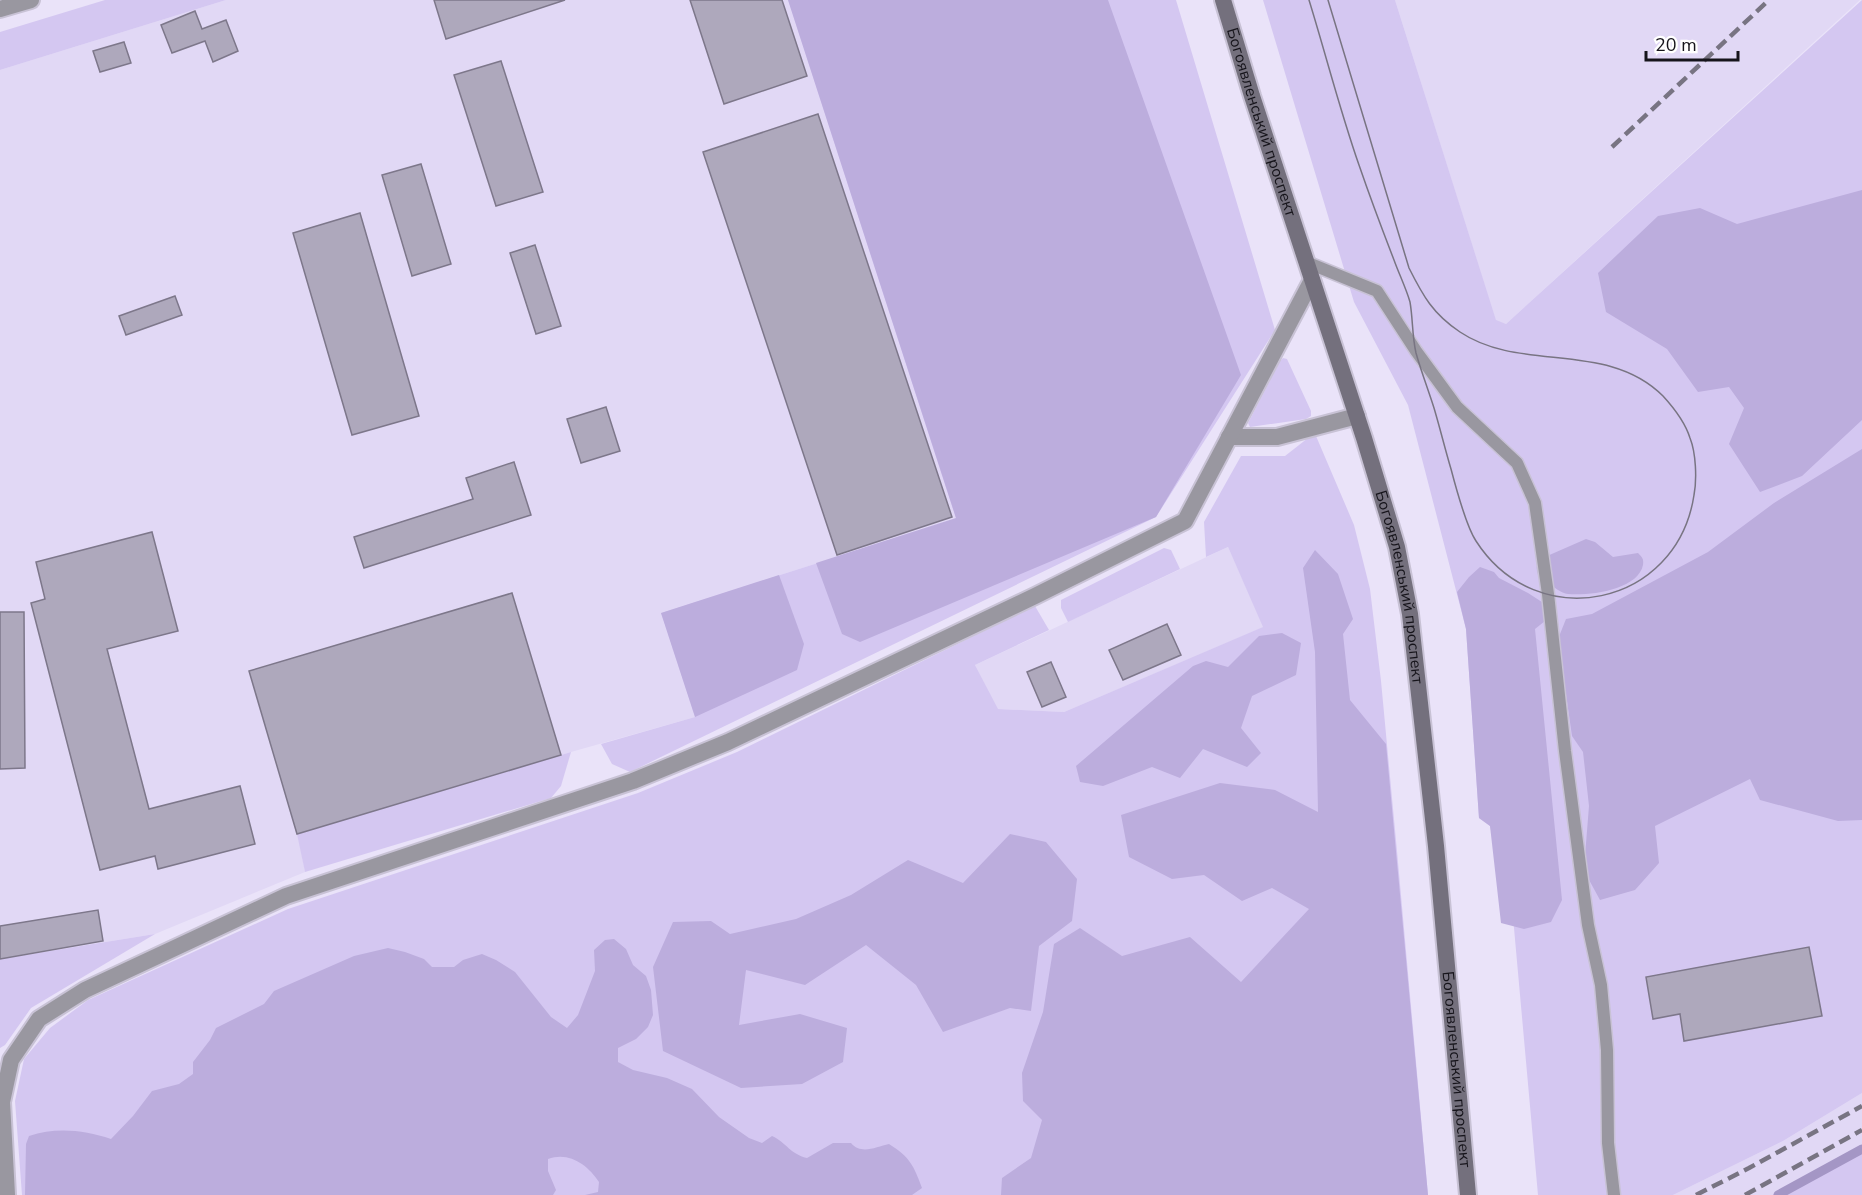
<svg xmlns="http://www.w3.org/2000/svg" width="1862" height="1195" font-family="'Nunito Sans',sans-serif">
<rect width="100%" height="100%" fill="#eae3f9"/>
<g fill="#e1d8f5">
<path d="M226,0H788L956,519L661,613L695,717L571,752L298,834L305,872L155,934L0,959V70Z"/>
<path d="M1395,0H1860L1506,324L1496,321Z"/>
<path d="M1228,547L1264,627L1064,712L997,709L975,665Z"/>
<path d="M1862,1093V1145L1772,1195H1673L1783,1141Z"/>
</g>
<g fill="#d4c7f1">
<path d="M105,0H226L0,70V32Z"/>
<path d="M788,0H1176L1275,330L1156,517L630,772L612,764L601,744L695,717L661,613L956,519Z"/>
<path d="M1263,0H1395L1496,320L1506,324L1862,0V1093L1783,1141L1673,1195H1538L1506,839H1493L1490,826L1479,818L1466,629L1408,405L1354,302Z"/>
<path d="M1283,358L1287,359L1311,411V416L1306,419L1250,427L1248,423L1280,361Z"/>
<path d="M1316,436L1354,525L1370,589L1381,681L1397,851L1428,1195H22L15,1101L24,1059L50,1028L88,1000L288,909L638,793L737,752L1035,606L1049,630L975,665L998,709L1064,712L1263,627L1228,547L1206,557L1204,522L1241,456H1285L1308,438Z"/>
<path d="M1164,548L1171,550L1180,569L1068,622L1061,608V600Z"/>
<path d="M571,752L561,786L551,798L305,872L297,834Z"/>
<path d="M155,934L31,1008L5,1045L0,1048V959Z"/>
<path d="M1862,1145V1195H1772L1858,1148Z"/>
</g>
<g fill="#bcaddd">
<path d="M788,0H1108L1241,375L1156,517L860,642L842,634L816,563L956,518Z"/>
<path d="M1862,190V420L1802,476L1760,492L1729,444L1744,408L1729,387L1698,392L1667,349L1606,312L1598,273L1658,216L1700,208L1737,224Z"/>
<path d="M1862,449V820L1838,821L1760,800L1750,779L1655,826L1659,863L1635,890L1600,900L1588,878L1585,856L1589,806L1583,752L1572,736L1558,639L1566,619L1592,614L1708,552L1774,503Z"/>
<path d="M1586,539L1595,542L1613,557L1638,553C1642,557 1644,559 1643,565C1638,590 1589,596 1568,594C1561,593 1554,587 1548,583C1537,577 1535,572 1538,560Z"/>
<path d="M1315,550L1338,574L1353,619L1343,634L1350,700L1386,744L1428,1195H1001L1002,1178L1031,1158L1042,1120L1023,1101L1022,1073L1043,1012L1054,944L1080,928L1122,956L1190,937L1241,982L1309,909L1272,888L1242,901L1204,875L1172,879L1129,857L1121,815L1220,783L1275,790L1318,812L1315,652L1303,568Z"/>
<path d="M1480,567L1494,572L1499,578L1528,593L1545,604V621L1535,629L1562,900L1551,922L1524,929L1501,923L1490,826L1479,818L1466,629L1457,592L1469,577Z"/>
<path d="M779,575L804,644L797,670L695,717L661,613Z"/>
<path d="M1282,633L1301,643L1296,675L1252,696L1241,728L1261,753L1247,767L1203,749L1180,778L1152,767L1103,786L1080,782L1076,766L1193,666L1206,661L1228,667L1259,636Z"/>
<path d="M1010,834L1046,842L1077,879L1072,921L1039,946L1031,1011L1010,1008L943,1032L916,985L866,945L805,985L746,970L739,1025L800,1014L847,1028L843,1062L802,1084L741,1088L663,1051L653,967L673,922L711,921L730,934L796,919L851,895L908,860L963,883Z"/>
<path d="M614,939L626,949L633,965L646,976L651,990L653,1015L648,1027L636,1039L618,1048V1062L633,1070L667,1078L692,1089L719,1117L749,1138L762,1143L772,1136C787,1143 790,1154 807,1158L833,1143H851C861,1155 876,1147 889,1144C910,1157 914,1166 922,1188L912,1195H585L598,1192L599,1182C588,1165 569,1151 548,1159V1171L556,1190L553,1195H25L26,1144L29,1136C56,1127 84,1130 111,1139L133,1116L152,1091L179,1084L193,1074V1062L210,1040L216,1028L264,1004L274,991L354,956L388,948L405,952L424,959L432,967H454L463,960L482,954L496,960L515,972L551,1017L567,1028L578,1015L595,971L594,950L605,940Z"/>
</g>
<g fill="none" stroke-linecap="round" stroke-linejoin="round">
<path stroke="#a496c5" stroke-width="9" d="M1778,1195L1862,1149"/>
</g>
<g fill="#aea8bc" stroke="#7d778a" stroke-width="1.5">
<path d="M434,0H565L446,39Z"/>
<path d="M690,0H782L807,76L724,104Z"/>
<path d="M195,11L202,29L226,20L238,51L213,62L205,41L172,53L161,25Z"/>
<path d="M124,42L131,63L100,72L93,51Z"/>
<path d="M501,61L543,192L496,206L454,75Z"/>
<path d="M818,114L952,517L837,555L703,152Z"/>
<path d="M421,164L451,264L412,276L382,175Z"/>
<path d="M360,213L419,416L352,435L293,233Z"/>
<path d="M535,245L561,326L536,334L510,253Z"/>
<path d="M175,296L182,315L126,335L119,316Z"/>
<path d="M606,407L620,451L581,463L567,419Z"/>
<path d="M514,462L531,515L364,568L354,537L473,499L466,478Z"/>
<path d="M152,532L178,631L107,649L149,809L240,786L255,844L158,869L155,856L100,870L31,603L45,599L36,562Z"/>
<path d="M512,593L561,755L297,834L249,671Z"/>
<path d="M0,612H24L25,768L0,769Z"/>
<path d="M1167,624L1181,655L1123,680L1109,650Z"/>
<path d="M1051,662L1066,697L1042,707L1027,672Z"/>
<path d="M98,910L103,941L0,959V926Z"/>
<path d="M1809,947L1822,1016L1684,1041L1680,1014L1653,1019L1646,977Z"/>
</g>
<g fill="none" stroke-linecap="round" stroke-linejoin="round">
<g stroke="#c8c2d5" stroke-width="15">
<path id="service" d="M1306,262L1377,291L1416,351L1457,407L1517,463L1535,503L1548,594L1565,751L1588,925L1601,985L1607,1050L1608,1143L1614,1195"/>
</g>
<g stroke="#c8c2d5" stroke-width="20">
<g id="minor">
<path d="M0,9L31,0"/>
<path d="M1229,437H1277L1357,416"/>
<path d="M7,1195L2,1102L11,1060L39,1019L85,990L286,896L633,781L728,742L1035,596L1185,521L1312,280"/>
</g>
</g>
<g stroke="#c8c2d5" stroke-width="20">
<g id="secondary">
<path id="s1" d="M1223,0L1252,96L1364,438L1397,547L1410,614L1436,846L1468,1195"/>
</g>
</g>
<use href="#service" stroke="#9997a0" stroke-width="12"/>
<use href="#minor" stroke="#9997a0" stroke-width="16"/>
<use href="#secondary" stroke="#74707d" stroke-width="16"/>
<path stroke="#787482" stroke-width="1.5" d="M1309,0C1326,55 1340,111 1359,165C1370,197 1382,229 1394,260C1399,274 1406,288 1410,302C1413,319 1412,336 1416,353C1421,371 1428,389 1434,408C1440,428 1445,449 1451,469C1456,488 1466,526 1476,541C1537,636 1677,607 1694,495C1697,479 1696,453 1690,438C1685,422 1674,408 1663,396C1607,340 1521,373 1460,332C1433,314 1423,296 1409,268L1328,0"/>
<g stroke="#787482" stroke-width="4.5" stroke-dasharray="12 6" stroke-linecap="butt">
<path d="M1612,147L1769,0"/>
<path d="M1696,1195L1749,1168L1862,1106"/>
<path d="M1745,1195L1862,1130"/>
</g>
</g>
<g text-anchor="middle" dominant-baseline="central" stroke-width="4.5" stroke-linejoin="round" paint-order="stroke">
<g font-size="16" fill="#16141b" stroke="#fff">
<text stroke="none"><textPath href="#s1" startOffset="128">Богоявленський проспект</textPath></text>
<text stroke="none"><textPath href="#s1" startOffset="614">Богоявленський проспект</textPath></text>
<text stroke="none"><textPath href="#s1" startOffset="1100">Богоявленський проспект</textPath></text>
</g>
</g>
<path d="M1646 51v9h92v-9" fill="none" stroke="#16141b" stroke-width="3"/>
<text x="1655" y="51" font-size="18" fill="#16141b" stroke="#ffffff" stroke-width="4.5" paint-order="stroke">20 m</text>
</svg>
